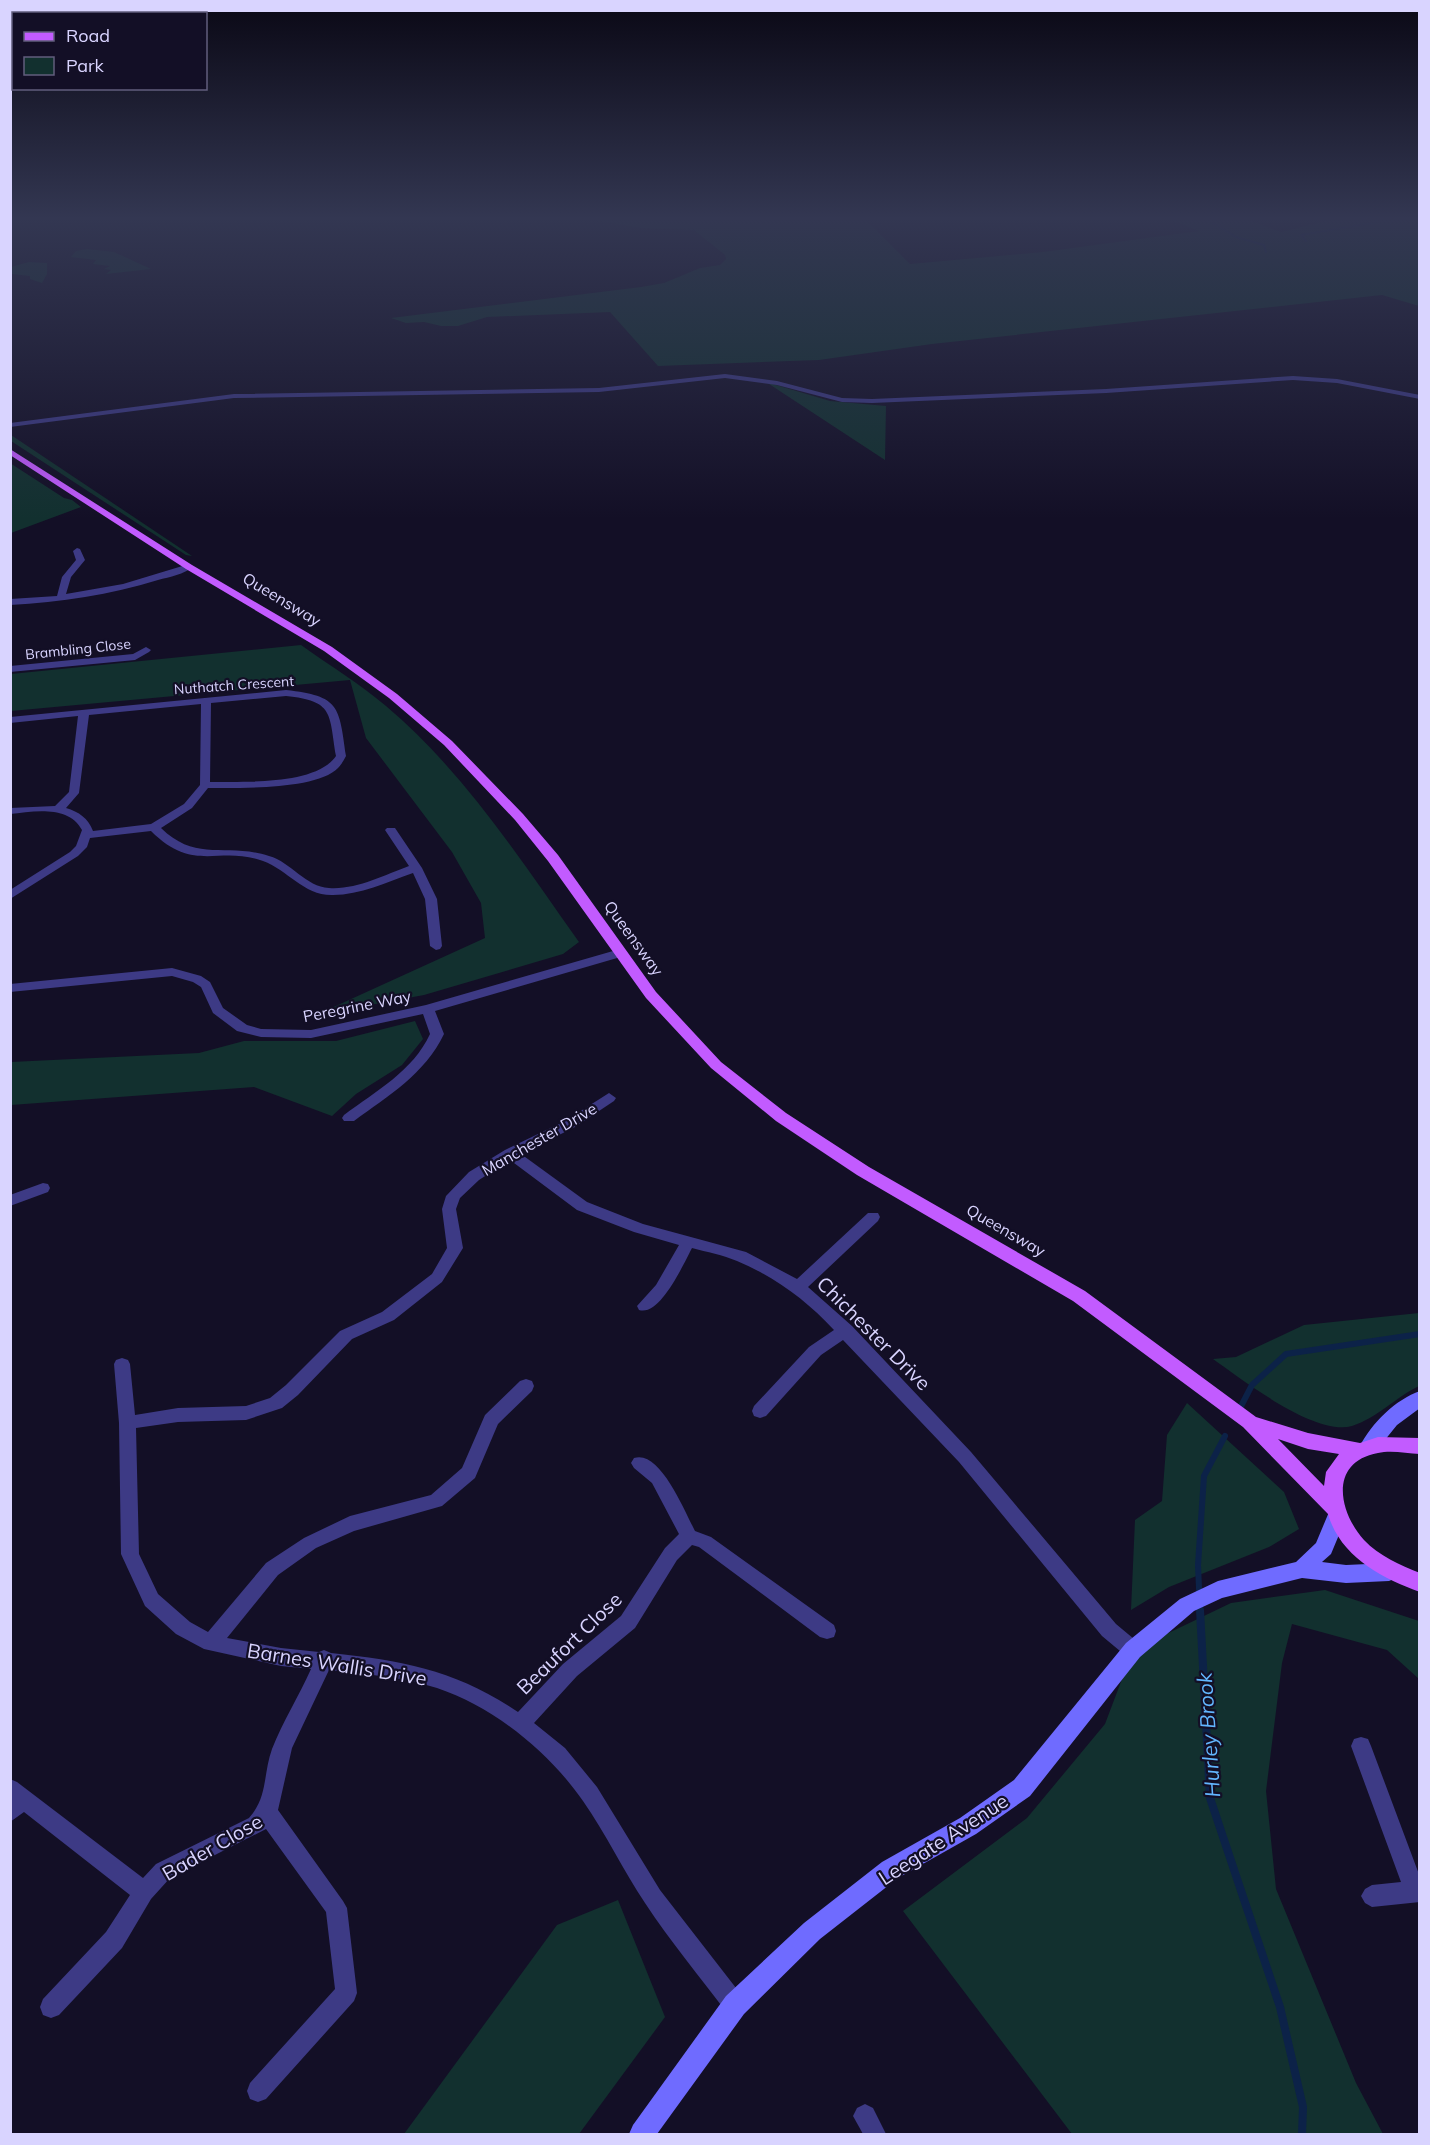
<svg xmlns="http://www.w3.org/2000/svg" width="1430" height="2145" font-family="Mulish,sans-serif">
<rect width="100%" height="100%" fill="#130f26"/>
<g fill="#12302f">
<path d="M589,219H865L910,264L1043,252L1199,231L1169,219H1246L1281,232L1335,219H1419V306L1382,295L932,344L819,360L658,366L610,312L487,317L458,326H441L424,322L406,323L391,318L641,287L664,283L700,268L720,265L726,259L725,255L694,230L641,228Z"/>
<path d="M87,249L114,252L151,269L106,274L111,270L104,269L110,266L93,264L96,260L71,257L76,251Z"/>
<path d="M29,262L47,263V274L42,283L30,279V276L12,274L11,267Z"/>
<path d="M766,382L830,401L886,406L885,460Z"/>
<path d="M11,435L192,556L186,555L11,441Z"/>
<path d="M10,463L64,498L72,500L81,507L11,533Z"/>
<path d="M301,645C329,665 360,684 386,706C465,773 520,859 579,942L563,954L424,995L316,1015L485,938L481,903L452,852L366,738L350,680L11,711V674Z"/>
<path d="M415,1021L423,1039L402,1065L356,1094L332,1116L254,1087L11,1105V1062L199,1053L244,1041H336Z"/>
<path d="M1419,1313V1386C1396,1397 1377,1418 1352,1426C1314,1436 1243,1380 1213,1359L1236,1357L1304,1325Z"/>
<path d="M1187,1403L1284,1492L1299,1529L1269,1547L1169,1587L1131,1610L1135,1520L1162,1501L1167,1435Z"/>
<path d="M1325,1590L1419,1621V1679L1387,1650L1292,1624L1282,1663L1266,1791L1276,1889L1356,2083L1383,2134H1072L903,1911L1027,1818L1105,1724L1133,1650L1231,1603Z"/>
<path d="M618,1900L665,2017L579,2134H404L557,1925Z"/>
</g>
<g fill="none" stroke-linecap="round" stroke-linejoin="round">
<g stroke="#0c2248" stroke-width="2">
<path d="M1207,219L1236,237L1264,245L1266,252"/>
<path d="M1306,241L1301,235L1383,221L1420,219"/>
</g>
<g stroke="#0c2248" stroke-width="6">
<path d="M1238,1412L1252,1385L1286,1354L1420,1334"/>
<path d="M1200,1611L1198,1565L1204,1476L1225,1436"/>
</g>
<path stroke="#0c2248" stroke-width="8" d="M1200,1610L1210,1798L1280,2007L1303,2107L1302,2134"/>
<g fill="#3d3a85" fill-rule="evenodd">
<path d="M725,374L777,381L842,398L872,399L1106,389L1293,376L1337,379L1420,395V399L1337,383L1293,380L1106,393L872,403L842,402L777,385L725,378L599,392L234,398L10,427V423L234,394L599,388Z"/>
<path d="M77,548L80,549L85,560L71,577L66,594L123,584L189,564L193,567C184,574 170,577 158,580C110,595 61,602 10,605V599L57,596L62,577L76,560L73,551Z"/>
<path d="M146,647L151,650L149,652L135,660L10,672V666L133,654Z"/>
<path d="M286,690C340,696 339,706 346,756C344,760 341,765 338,768C317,790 238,788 208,788L192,808L161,828C197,863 225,842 269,856C291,862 306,887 329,888C356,890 384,875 409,866L385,830L387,828H395L422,868L437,899L442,946L440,949L436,950L430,946L425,899L413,873C387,882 360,895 333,895C304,896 288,870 263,861C218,845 194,874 151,831L90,838L87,847L78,856L10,899V890L70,852L76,846L82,830C69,805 34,811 10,814V808L55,806L69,792L78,716L10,723V717ZM286,696C334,701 329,713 336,756C315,786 244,781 210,782L211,703ZM201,704L200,785L184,804L151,824L93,831C88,818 79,812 66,808L79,793L89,715Z"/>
<path d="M620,949L624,950L626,953L624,956L435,1011L444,1034C425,1074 388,1096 354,1121H344L342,1118L344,1115C376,1091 413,1071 430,1034L423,1014L311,1038L261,1037L237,1031L213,1013L201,987L193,982L172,976L10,992V984L172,968L201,976L210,982L223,1008L247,1025L261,1029L311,1030L426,1005Z"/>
<path d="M609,1093L616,1098L614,1101L575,1127L521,1154L587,1202L643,1224L746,1252L797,1279L868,1213H878L880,1217L878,1221L808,1287L852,1326L971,1452L1116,1624L1140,1644L1142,1650L1140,1656L1133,1659L1126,1656L1102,1636L959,1462L843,1340L821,1355L766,1416L760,1418L754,1416L752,1411L754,1406L809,1347L834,1330C806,1300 775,1277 737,1261C723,1255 707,1252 692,1248C684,1263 660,1317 639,1310L637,1306L656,1285L679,1245L634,1232L577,1210L510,1160L479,1180L460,1198L456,1209L463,1248L442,1282L394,1320L352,1339L298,1395L282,1408L246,1420L178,1422L136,1428L139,1554L158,1594L190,1622L208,1632L266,1563L304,1538L350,1516L431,1495L462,1468L485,1415L520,1381L526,1379L532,1381L534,1386L532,1391L498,1424L475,1478L442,1506L354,1531L316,1548L278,1575L227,1638L281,1648L319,1652L324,1650L331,1653C405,1661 455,1670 518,1712L563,1664L621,1616L665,1548L679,1534L652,1483L634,1468L631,1463L634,1458C660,1449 685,1512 695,1531L711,1537L834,1625L836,1631L834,1637L827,1639L820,1637L699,1547L692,1545L677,1560L635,1628L577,1676L534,1723L565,1748L597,1787L660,1890L743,1997L746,2005L743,2013L735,2016L727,2013C700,1977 670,1941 645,1903C623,1870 606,1834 583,1801C549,1752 494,1707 437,1688C402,1677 365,1674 329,1670L292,1748L278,1810L343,1901L347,1908L357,1993L354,2001L266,2099L258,2102L250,2099L247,2091L250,2083L335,1989L326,1912L266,1829L170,1878L151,1899L122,1948L59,2015L51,2018L43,2015L40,2007L43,1999L106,1932L130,1895L24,1812L10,1822V1779L17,1782L143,1878L156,1864L249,1818C268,1797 263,1774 272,1749C283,1721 299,1696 311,1669L281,1666L204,1649L176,1634L145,1606L121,1554L119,1423L114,1364L116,1360L122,1358L128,1360L130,1364L135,1415L178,1408L246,1406L270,1398L286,1385L340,1331L382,1312L432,1274L447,1248L442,1209L446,1196L469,1172L505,1150L565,1121Z"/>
<path d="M43,1183L48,1184L50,1188L48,1192L10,1206V1195Z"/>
<path d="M1361,1737L1368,1739L1371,1746L1420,1877V1902L1372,1907L1365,1903L1361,1896L1365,1889L1372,1885L1401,1882L1351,1746L1354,1739Z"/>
<path d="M865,2104L873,2108L886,2134H863L853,2116L857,2108Z"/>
</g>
<g fill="#6f6bff" fill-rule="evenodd">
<path d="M1420,1391V1408L1397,1425L1376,1451L1369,1454L1362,1451L1360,1446C1371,1424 1396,1399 1420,1391Z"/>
<path d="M1336,1510L1343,1512L1346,1518L1331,1554L1322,1562L1346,1565L1389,1563L1396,1566L1399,1572L1396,1578L1389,1581L1346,1583L1302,1578L1222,1598L1194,1611L1140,1657L1030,1796L976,1834L898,1878L820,1939L744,2014L657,2134H629L633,2125L726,1996L804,1923L882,1862L960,1818L1014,1780L1126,1643L1180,1599L1218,1581L1296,1562L1316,1543L1329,1512Z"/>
</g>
<path fill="#c25bff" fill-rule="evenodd" d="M10,449L192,565L332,647L397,694L452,741L523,814L558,855L656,992L721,1062L786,1113L869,1167L1085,1291L1256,1417L1308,1433L1360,1443L1378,1437L1420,1438V1454C1406,1453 1390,1450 1378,1453C1329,1462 1338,1511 1364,1540C1379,1556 1400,1565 1420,1573V1592C1381,1578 1340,1556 1328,1514L1243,1427L1073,1301L857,1175L776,1121L711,1068L646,998L548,861L515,820L444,745L389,698L324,651L186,569L10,455ZM1278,1439L1308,1449L1339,1454L1326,1472L1324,1486Z"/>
</g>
<linearGradient id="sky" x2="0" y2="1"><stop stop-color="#0a0815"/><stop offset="0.42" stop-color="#333752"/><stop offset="1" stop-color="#333752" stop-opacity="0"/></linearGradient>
<rect width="1430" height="519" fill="url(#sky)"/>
<g text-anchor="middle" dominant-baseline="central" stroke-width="4.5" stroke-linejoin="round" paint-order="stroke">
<g font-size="14" fill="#d9d4ff" stroke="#130f26">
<text transform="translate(78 649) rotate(-6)">Brambling Close</text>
<text transform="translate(234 685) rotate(-4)">Nuthatch Crescent</text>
</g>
<g font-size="16" fill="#d9d4ff" stroke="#130f26">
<text transform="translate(282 599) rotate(31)">Queensway</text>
<text transform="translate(634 938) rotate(54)">Queensway</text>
<text transform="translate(357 1006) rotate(-11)">Peregrine Way</text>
<text transform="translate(539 1139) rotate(-30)">Manchester Drive</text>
<text transform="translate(1006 1230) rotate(30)">Queensway</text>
</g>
<g font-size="20" fill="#d9d4ff" stroke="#130f26">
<text transform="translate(874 1333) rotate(45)">Chichester Drive</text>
<text transform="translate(569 1643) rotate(-44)">Beaufort Close</text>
<text transform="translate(337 1664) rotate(9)">Barnes Wallis Drive</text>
<text transform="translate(943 1839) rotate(-33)">Leegate Avenue</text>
<text transform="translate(212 1847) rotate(-30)">Bader Close</text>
</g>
<g font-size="21" font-style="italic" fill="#62b6ff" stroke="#130f26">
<text transform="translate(1208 1735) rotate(-94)">Hurley Brook</text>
</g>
</g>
<rect width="1430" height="2145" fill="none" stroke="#d9d4ff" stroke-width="24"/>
<rect x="12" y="12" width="195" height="78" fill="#130f26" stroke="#625e7d" stroke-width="1.5"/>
<rect x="24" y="32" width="30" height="9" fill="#c25bff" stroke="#625e7d" stroke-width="1.5"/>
<text x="66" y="42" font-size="18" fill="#d9d4ff">Road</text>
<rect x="24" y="57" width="30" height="18" fill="#12302f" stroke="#625e7d" stroke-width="1.5"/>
<text x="66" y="72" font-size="18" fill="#d9d4ff">Park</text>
</svg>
